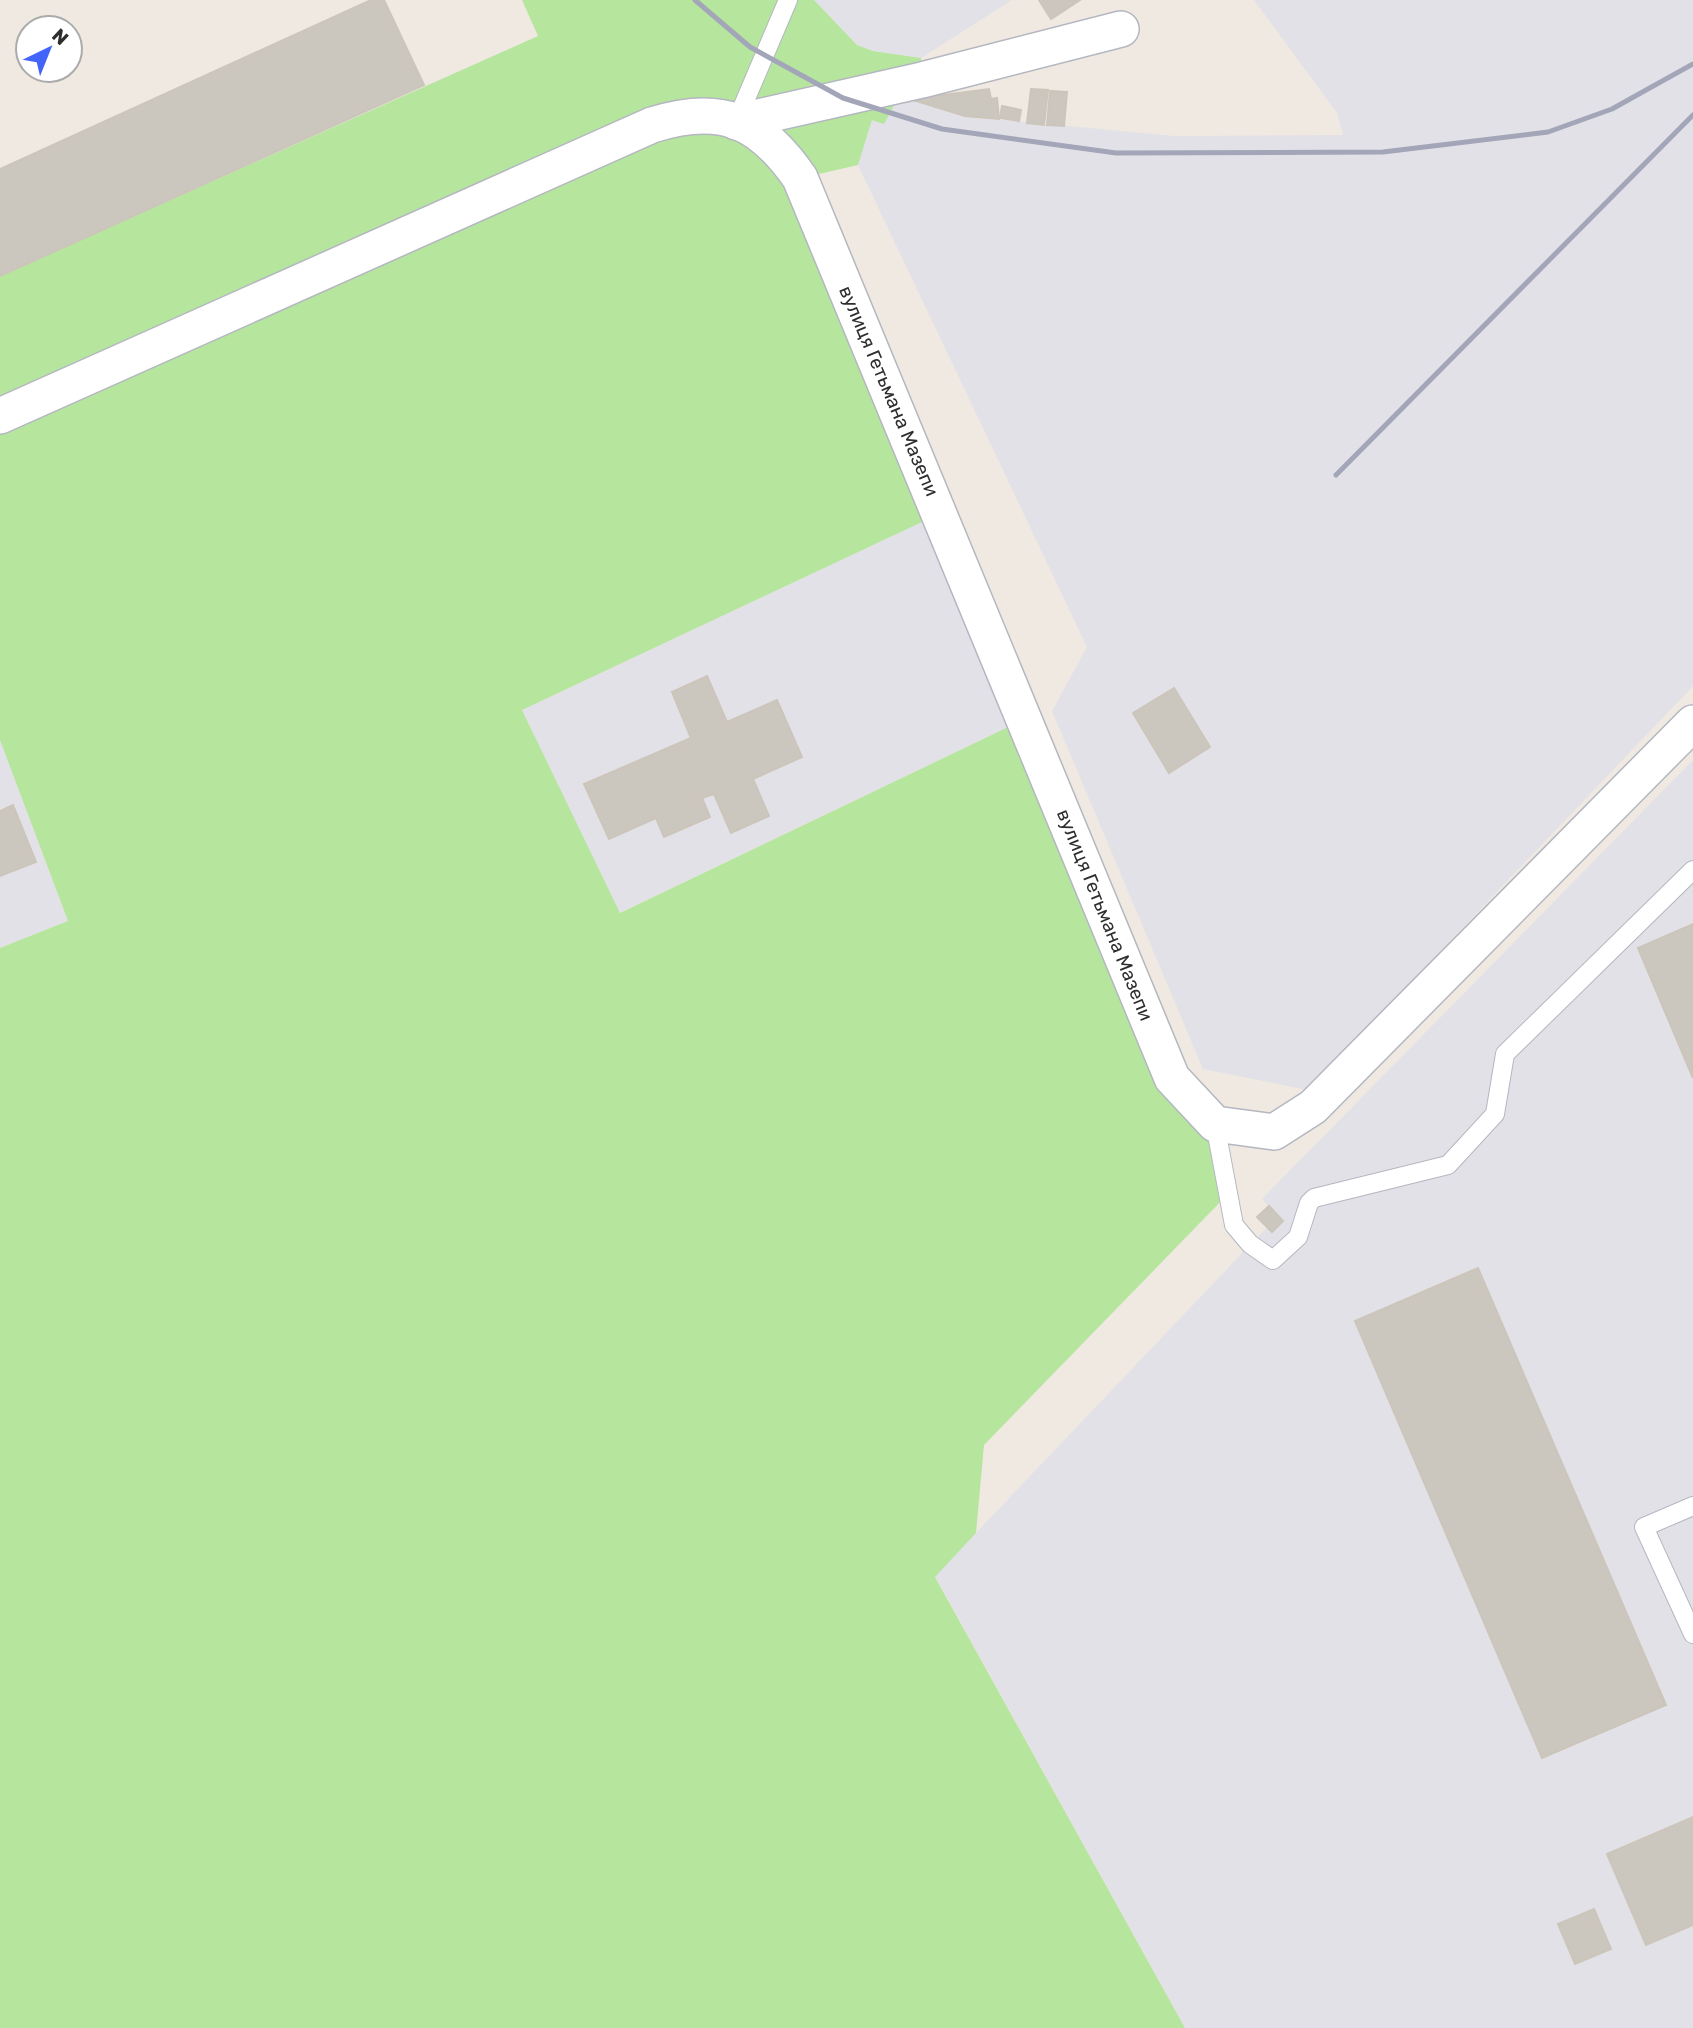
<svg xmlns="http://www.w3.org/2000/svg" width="1693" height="2028" font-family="Rubik,sans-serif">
<rect width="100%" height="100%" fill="#efe9e1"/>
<g fill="#e3e1e8">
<path d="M814,0H1012L921,58L873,51L857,45Z"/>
<path d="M1254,0H1693V686L1308,1090L1203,1069L1052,711L1087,647L858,165L872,120L897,100L916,101L965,116L1174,136L1343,135L1337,113Z"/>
<path d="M939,514L1025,719L619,913L522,710Z"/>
<path d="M0,740L68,921L0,948Z"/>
<path d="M1693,760V2028H1185L935,1576L1267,1227L1257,1217L1268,1206L1262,1199Z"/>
</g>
<path fill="#b6e59e" d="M522,0H814L857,45L873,51L921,58L923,98L897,100L884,124L872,120L858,165L801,178L939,514L522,710L620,913L1025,719L1172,1078L1215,1124L1229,1193L984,1445L976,1533L935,1577L1185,2028H0V948L68,921L0,740V276L538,36Z"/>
<g fill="#cbc7bf" stroke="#cbc5ba" stroke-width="2">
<path d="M371,0H384L424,85L0,276V169Z"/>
<path d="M1039,0H1080L1051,19Z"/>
<path d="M989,89L991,99L997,98L999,119L965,116L916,101L928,97Z"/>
<path d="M1031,89L1048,90L1044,125L1027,123Z"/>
<path d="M1050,91L1067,92L1064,126L1047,125Z"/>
<path d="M1002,106L1021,110L1019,121L1000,118Z"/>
<path d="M707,676L727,722L777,700L802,757L753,779L769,816L731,833L714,794L702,798L710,817L664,837L656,818L609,839L584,784L691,738L672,692Z"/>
<path d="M1174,688L1210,747L1169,773L1133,713Z"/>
<path d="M13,805L36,862L0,876V811Z"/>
<path d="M1693,924V1078L1638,948Z"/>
<path d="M1269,1206L1283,1221L1272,1232L1257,1217Z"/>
<path d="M1478,1268L1666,1705L1542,1758L1355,1321Z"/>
<path d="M1693,1817V1925L1646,1945L1607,1854Z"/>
<path d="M1594,1909L1611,1949L1575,1964L1558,1924Z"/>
</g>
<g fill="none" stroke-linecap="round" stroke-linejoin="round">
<g stroke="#b4b7c1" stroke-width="20">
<g id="service">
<path d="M736,122L788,0"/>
<path d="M1215,1124L1234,1225L1250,1244L1273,1260L1298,1237L1309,1203L1314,1198L1448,1165L1495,1114L1505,1054L1693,870"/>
<path d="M1693,1506L1644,1527L1693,1634"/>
</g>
</g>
<g stroke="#b4b7c1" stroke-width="38">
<g id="minor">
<path d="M736,122L922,80L1121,29"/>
<path d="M0,416L652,125C721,103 760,120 800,178L1172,1078L1215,1124L1274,1132L1313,1107L1693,723"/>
</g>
</g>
<use href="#service" stroke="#fff" stroke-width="18"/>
<use href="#minor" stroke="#fff" stroke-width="35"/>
<g stroke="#a3a6b8" stroke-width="5">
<path d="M695,0L750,47L843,98L942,129L1116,153L1383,152L1548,132L1612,109L1693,64"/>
<path d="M1336,475L1693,115"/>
</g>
</g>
<g text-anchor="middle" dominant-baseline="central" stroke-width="6" stroke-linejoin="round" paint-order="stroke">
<g font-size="19" fill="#2e2e2e" stroke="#fff">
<text transform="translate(889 391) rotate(67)">вулиця Гетьмана Мазепи</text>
<text transform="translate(1105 915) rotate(68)">вулиця Гетьмана Мазепи</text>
</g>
</g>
<g transform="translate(49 49) rotate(43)"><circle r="33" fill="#ffffff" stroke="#ababab" stroke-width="2"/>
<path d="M0-5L12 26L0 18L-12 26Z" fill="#4264fb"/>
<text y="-10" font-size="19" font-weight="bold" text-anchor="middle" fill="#2e2e2e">N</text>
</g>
</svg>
